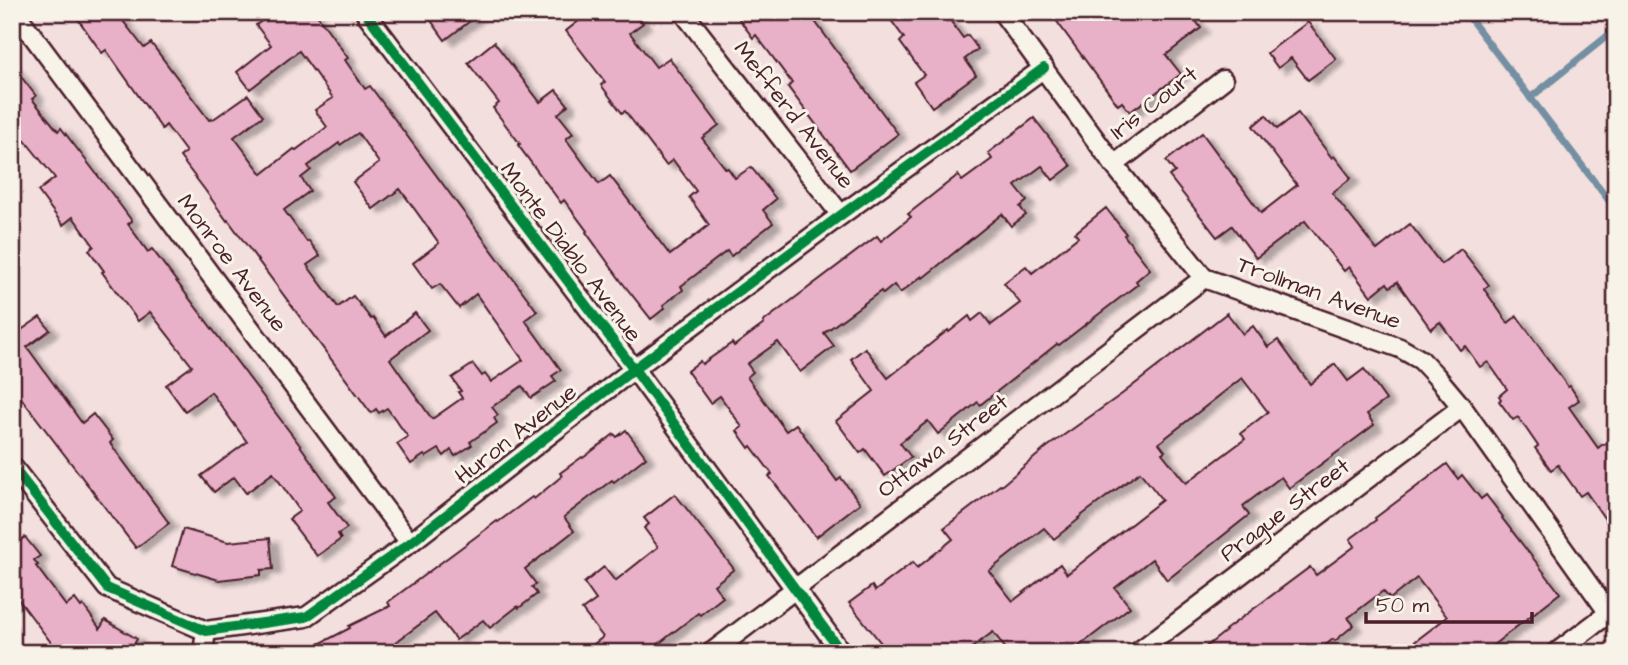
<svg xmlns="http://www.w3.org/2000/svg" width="1628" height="665" font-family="'Architects Daughter',sans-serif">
<defs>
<filter id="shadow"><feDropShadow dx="8" dy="4.5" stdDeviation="2" flood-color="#0004"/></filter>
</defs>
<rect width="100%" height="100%" fill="#f2dfde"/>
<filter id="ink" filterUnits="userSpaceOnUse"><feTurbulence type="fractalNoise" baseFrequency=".0143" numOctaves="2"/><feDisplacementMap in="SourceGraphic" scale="14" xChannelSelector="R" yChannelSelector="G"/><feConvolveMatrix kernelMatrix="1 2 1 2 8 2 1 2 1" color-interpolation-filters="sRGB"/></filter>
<g filter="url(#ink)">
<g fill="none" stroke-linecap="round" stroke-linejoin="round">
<g stroke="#748fa2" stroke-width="7">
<path d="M1465,12L1616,210"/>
<path d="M1530,98L1616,29"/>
</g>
</g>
<g fill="#e8b1c8" stroke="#4a1f2b" stroke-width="2" fill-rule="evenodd" filter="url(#shadow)">
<path d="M73,12H116L144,48L151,43L209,120L211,119L212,120L248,95L263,116L234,137L262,174L294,149L296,150L327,127L315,110L333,98L299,51L250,89L237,72L271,45L256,25L263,20L257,12H315L348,58L345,60L365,89L370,86L537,311L525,320L561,370L552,376L556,381L531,398L522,386L492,407L498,415L494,418L497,423L470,442L472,445L455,456L451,450L444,456L439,449L426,457L424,455L411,464L397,444L408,437L387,408L379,413L376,409L371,413L228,220L227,221L205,190L180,157L186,152L166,125L162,129L106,50L102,53ZM358,133L379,163L353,182L373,209L400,189L439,243L413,263L432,289L440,284L459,308L476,294L523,360L491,382L485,374L482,376L473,364L452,378L461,391L458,392L462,398L432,419L390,359L428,330L415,313L386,336L373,318L371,319L353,296L338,307L307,265L320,256L309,241L307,242L284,210L310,191L301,178L311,170L308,166L339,143L340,145Z"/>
<path d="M425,12H482L445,40Z"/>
<path d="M590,12H635L643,23L630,33L656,67L669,58L719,125L702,138L726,169L728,168L735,178L751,167L776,199L763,210L773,223L731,256L727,251L681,286L683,290L663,305L665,308L651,319L621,281L586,232L587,231L564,200L561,203L518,145L520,144L493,108L499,103L468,63L494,42L540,102L556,90L568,105L558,114L573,133L566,139L599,184L610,176L670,255L709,225L689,197L696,191L673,160L666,165L625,111L622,113L601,85L605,82L566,31Z"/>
<path d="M734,12H808L898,134L850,170L788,87L792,83L756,35L753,38Z"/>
<path d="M885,12H944L963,38L968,35L978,49L965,59L976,75L932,107L914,82L924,75L900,42L904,38Z"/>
<path d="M1050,12H1189L1201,28L1166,55L1181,74L1130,112L1122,102L1118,105Z"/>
<path d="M1308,22L1336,59L1308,80L1291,58L1278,68L1267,53Z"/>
<path d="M12,65L36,96L32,99L58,131L61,128L112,194L132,221L128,224L148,252L152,249L299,444L336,497L328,502L347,528L338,534L341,539L317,556L289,519L300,511L273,473L246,493L234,477L214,492L201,476L247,442L211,392L185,411L166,385L192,366L150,312L138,321L102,272L104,271L89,250L94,246L73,217L63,225L38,191L55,178L19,133L12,138Z"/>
<path d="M1298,113L1332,158L1334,156L1351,178L1332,193L1377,250L1410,224L1441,264L1461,249L1489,285L1484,289L1508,323L1517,316L1568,387L1570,386L1579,400L1569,407L1598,448L1603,444L1604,445L1616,437V535L1586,492L1580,496L1558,465L1551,470L1535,448L1538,446L1518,417L1513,420L1499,401L1501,399L1499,396L1507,389L1488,362L1480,367L1465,346L1460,350L1440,322L1431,329L1397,282L1390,287L1387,283L1371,296L1349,267L1344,271L1305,221L1256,258L1232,226L1217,237L1169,176L1175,172L1166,161L1202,133L1261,213L1297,185L1253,126L1266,115L1277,129Z"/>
<path d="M1034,118L1071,166L1053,180L1042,166L1015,186L1027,201L1020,207L1026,215L1011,226L1002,214L923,278L922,276L900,293L894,285L883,294L881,291L824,333L834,346L800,372L778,342L747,364L753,372L747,377L786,431L796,424L837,481L841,478L860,503L816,537L769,476L772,474L751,446L749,448L737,431L742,427L720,396L710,403L687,371L700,361L702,364L732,343L734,346L764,324L763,322L877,236L881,241L911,217L908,214L958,175L962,181L992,159L988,153Z"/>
<path d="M1106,208L1126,234L1124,235L1150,269L1136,281L1138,284L1099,314L1059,345L1057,344L980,405L978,402L938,434L928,421L900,443L911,457L885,476L865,449L860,453L836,421L874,391L851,359L865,348L888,378L948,330L949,332L969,316L972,321L982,313L991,325L1020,303L1004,283L1026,266L1032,273L1078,237L1075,233Z"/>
<path d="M1227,313L1243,334L1253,326L1268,347L1278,340L1310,384L1335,364L1348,381L1364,369L1386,400L1367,414L1374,425L1289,488L1281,477L1243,506L1249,515L1167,580L1152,559L1115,588L1130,607L1070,653H1009L993,632L965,653H889L849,603L872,586L875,591L913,562L917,568L953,539L944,528L1000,485L1001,486L1047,447L1122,394ZM1242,378L1268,412L1241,433L1245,439L1186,483L1162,453L1165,451L1159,443ZM1140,472L1162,500L1067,574L1060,564L1013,601L989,571L1044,528L1054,539L1079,519L1078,518Z"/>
<path d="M40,317L50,330L27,347L82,423L93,414L113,440L110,443L169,523L136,548L12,386V326L17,333Z"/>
<path d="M626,430L646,457L614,482L612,480L564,517L574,531L525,569L536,584L532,587L537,594L519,608L518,606L490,628L483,620L456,640L435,613L396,642L398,646L385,653H302L350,628L349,626L390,606L388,602L497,521L498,522L532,497L534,499L562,476L560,473L582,457L583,458L614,434L617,437Z"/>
<path d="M1447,464L1458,479L1462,475L1481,499L1486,495L1503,517L1502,518L1560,593L1483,653H1400L1447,617L1417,578L1390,599L1383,591L1348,618L1354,625L1335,641L1333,639L1316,653H1198L1226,631L1225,630L1310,567L1316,575L1355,546L1350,539L1376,520L1375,518Z"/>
<path d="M675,494L734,569L714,585L723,597L700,615L698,613L647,653H582L603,637L582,610L596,600L584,583L604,567L615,581L658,547L644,528L649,524L644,518Z"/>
<path d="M183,529L228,542L270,538L273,569L261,570V575L219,580L172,566Z"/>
<path d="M25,537L40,556L34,560L38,565L36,566L66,606L75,599L81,607L83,605L100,629L105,620L137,639L129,653H59L12,591V546Z"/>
</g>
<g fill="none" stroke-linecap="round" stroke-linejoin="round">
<g stroke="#4a1f2b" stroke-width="23">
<g id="minor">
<path d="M15,12L410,543"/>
<path d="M365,12L634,369L842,653"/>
<path d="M683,12L841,215"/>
<path d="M1002,12L1114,165L1204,278L1400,348L1421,360L1436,376L1462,407L1616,623"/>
<path d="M1114,165L1223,80"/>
<path d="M12,466L107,588L206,631L306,617L410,543L634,369L841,215L1044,68"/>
<path d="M203,653L206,631"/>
<path d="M711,653L1204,278"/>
<path d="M1137,653L1462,407"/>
<path d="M1556,653L1609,613"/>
</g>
</g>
<use href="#minor" stroke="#f7f3e8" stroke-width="18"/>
<g stroke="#f7f3e8" stroke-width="15">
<g id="cycleway">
<path d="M365,12L634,369L842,653"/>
<path d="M12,466L107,588L206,631L306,617L410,543L634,369L841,215L1044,68"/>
</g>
</g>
<use href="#cycleway" stroke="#00873e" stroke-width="10"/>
</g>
</g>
<g text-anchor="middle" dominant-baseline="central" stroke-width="6" stroke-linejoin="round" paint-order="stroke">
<g font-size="23" fill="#4a1f2b" stroke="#f7f3e8">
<text transform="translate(1154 103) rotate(-38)">Iris Court</text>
<text transform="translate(794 115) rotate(52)">Mefferd Avenue</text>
<text transform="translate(571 252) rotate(53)">Monte Diablo Avenue</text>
<text transform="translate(232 263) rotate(53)">Monroe Avenue</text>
<text transform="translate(1319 293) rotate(20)">Trollman Avenue</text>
<text transform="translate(516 434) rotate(-38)">Huron Avenue</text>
<text transform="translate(943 446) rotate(-37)">Ottawa Street</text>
<text transform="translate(1285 510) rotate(-37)">Prague Street</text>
</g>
</g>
<rect width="1628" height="665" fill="none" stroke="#f7f3e8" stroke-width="42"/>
<rect x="21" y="21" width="1586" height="623" fill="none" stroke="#4a1f2b" stroke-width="2.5" filter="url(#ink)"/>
<path d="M1366 612v10h166v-10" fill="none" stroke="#4a1f2b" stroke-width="3.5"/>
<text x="1376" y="612" font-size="21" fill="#4a1f2b" stroke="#f7f3e8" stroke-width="5" paint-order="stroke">50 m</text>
</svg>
